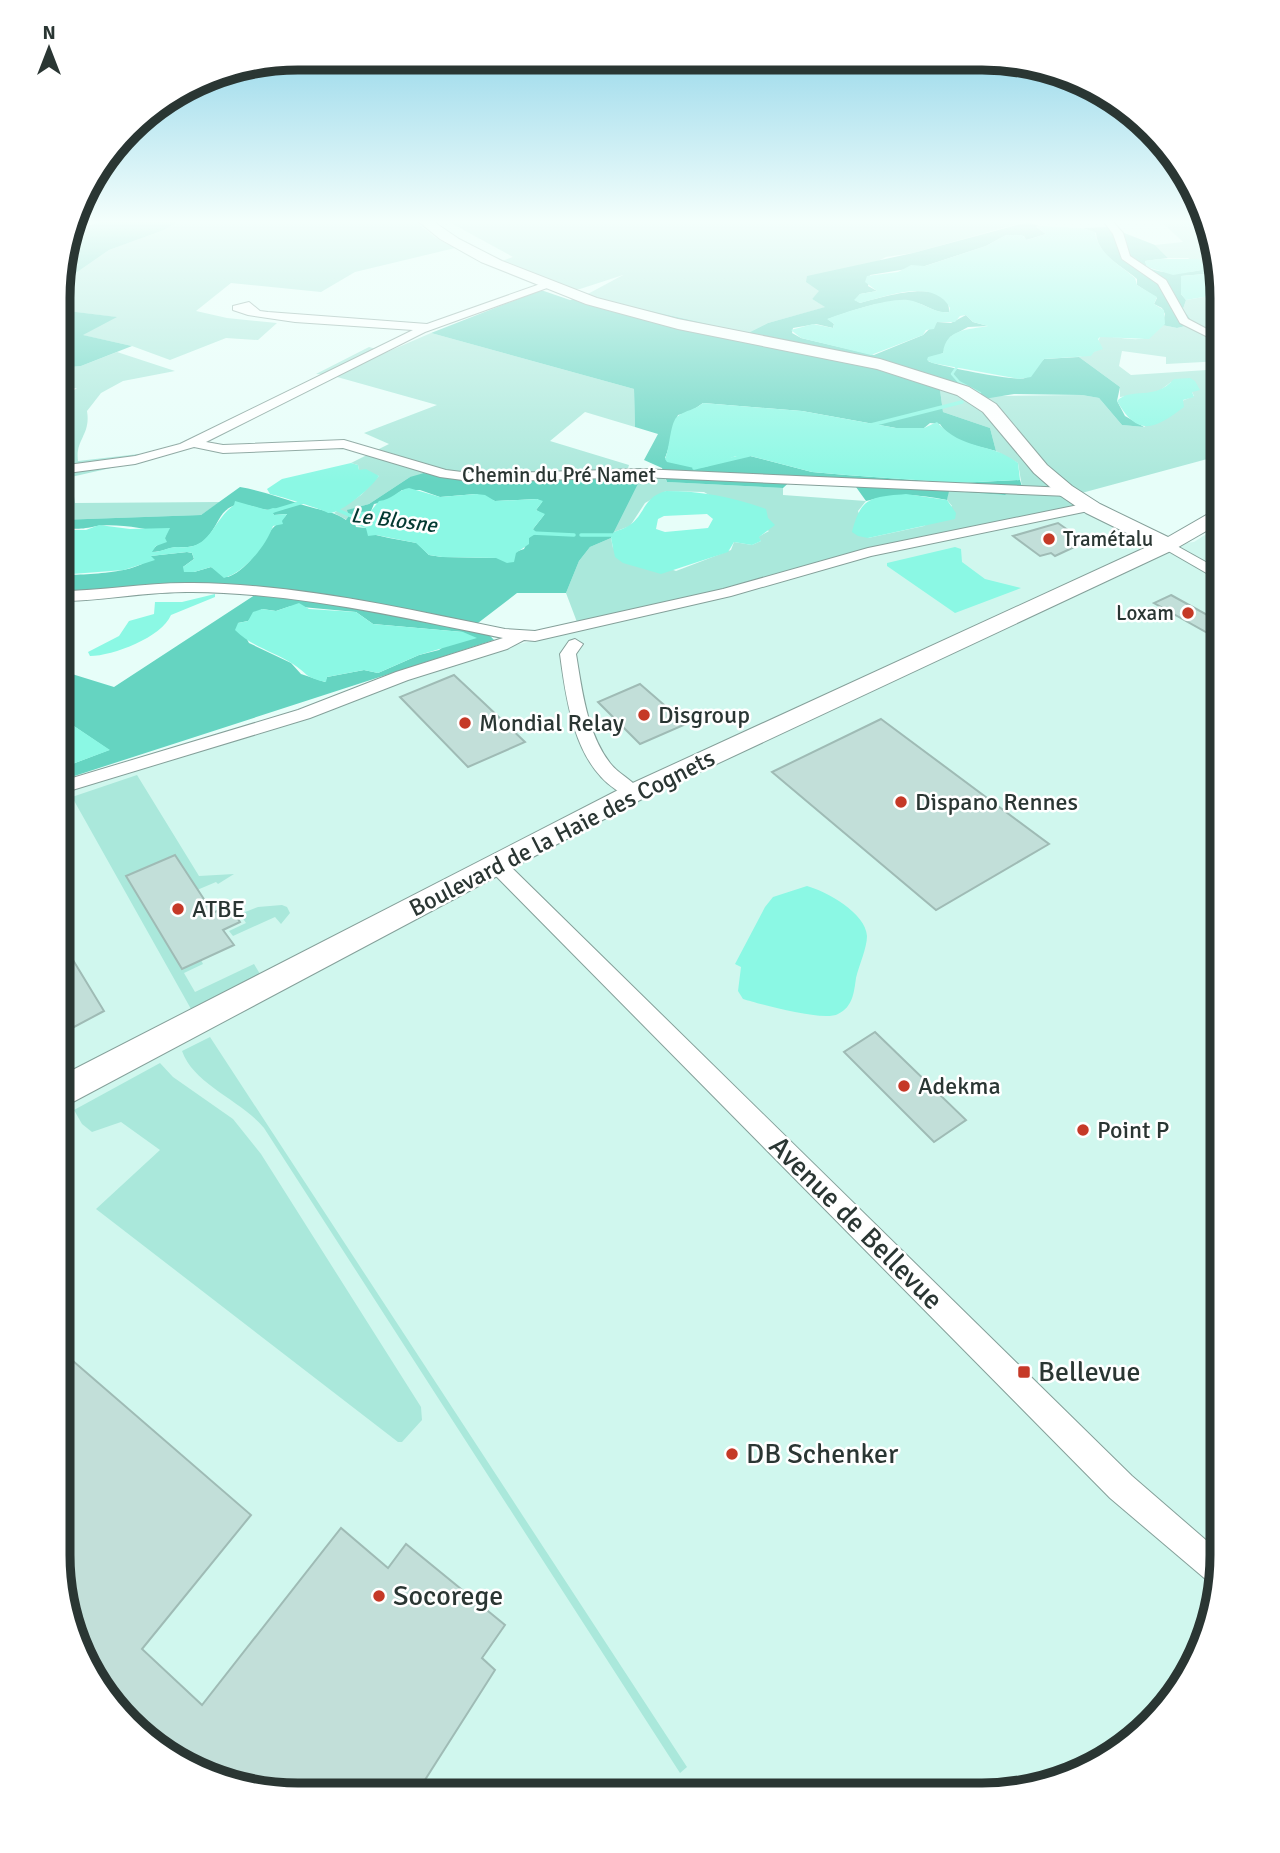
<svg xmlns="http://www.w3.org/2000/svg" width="1280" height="1853" font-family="Signika,sans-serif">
<rect width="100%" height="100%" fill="#e7fef9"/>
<path fill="#d0f7ee" d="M1088,507L1168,545L1194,542L1222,524V1571L1182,1689L1088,1771L982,1795L267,1793L152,1746L82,1661L58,1555L59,792L263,733L469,657L789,574Z"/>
<g fill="#aae8db">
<path d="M177,222H416L436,238L455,248L355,272L321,292L231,283L196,311L227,318L277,323L258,340L226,338L170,360L132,346L82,335L115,317L60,310V284L109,250L164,230Z"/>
<path d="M449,222H1024L913,253L886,257L820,291L812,299L826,307L768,323L748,333L584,296L623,275L580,289H563L502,261L513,257Z"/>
<path d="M1158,222H1205L1215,267L1208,269L1188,258H1168L1155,245L1183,242L1166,226Z"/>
<path d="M1221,294L1222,361L1166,364V357L1122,351L1119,366L1131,375L1222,369V455L1078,494L1088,507L906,545L580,630L566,593L579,561L590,547L611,538L613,548L676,571L731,550L734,542L752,545L761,541L758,537L769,531L704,492L666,491L645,503L630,526L614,532L641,478H665L667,482L783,488V495L866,501L858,511L868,538L924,526L952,506L947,500L948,491L1005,495L1022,487L1018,463L996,451L990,428L943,412L940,390L944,386L999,396L1082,395L1099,398L1122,425L1144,427L1182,401L1194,396L1192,392L1171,382L1158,392L1120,397V387L1079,357L1094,352L1100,337C1127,335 1143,349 1162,325L1177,328L1194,324L1183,309L1186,300Z"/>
<path d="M431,333L634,389L635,427L585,412L550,441L629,465L625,478L470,482L410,477L369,504L348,510L350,516L347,520L334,513L361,495L379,476L359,470L358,465L351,463L389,444L364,433L437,405L330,375L316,374L369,347L387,352Z"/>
<path d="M117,352L175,371L123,381L101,393L87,411C91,435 75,439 78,461L139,454L142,461L71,477L75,503L220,502L201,515L59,520L60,401L77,388L60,389V368L81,366Z"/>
<path d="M137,775L199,876L234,874L218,884L216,882L197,890L127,876L182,969L201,960L203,964L184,973L195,992L254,964L260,974L191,1009L72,797Z"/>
<path d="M282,905L287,907L290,913L281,924L275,917L233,936L229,931L246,923L240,914L258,907Z"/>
<path d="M210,1037L687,1767L680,1773L264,1128C241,1100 194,1085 182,1051Z"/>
<path d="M160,1063L173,1077L233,1119L261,1154L421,1407L422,1420L402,1442H398L96,1209L160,1150L121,1122L92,1132L82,1124L74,1110Z"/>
</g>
<g fill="#65d4c1" fill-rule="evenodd">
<path d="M100,222H177L164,230L109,250L60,284V266L72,231Z"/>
<path d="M1028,222L1039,226L1036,227L1046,234L1026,240L1024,236L1006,235L986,246L925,266L870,275L868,286L877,291L860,294L855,300L860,303C880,298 951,275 949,312C935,314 926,304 913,302C885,298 854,310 828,319L834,324L833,328L816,324L793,328L792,333L801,338L874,355L923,335L937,322L951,323L966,315L973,322L988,326L968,327L950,337L943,353L928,361C938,366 1017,382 1025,378C1036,374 1036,365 1044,359L1079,357L1120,387L1117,401L1125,416L1144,427L1122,425L1099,398L1082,395L1014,394L972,401L944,386L940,390L943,412L990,428L996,451C976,445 951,443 940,424L930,423L924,428H896L802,411L703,403L690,412L678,415C671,430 671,444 665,458L719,460L750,456L812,472L846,475L957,483L1020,480L1022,487L1005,495L949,491L947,500C918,494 894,493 866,501L851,480L795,477L783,488L667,482L662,468L644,460L658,434L635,427L634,389L431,333L541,290L570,300L584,296L748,333L768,323L825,307L812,299L819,291L806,282L807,276L913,253Z"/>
<path d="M1109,227L1155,245L1168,258L1145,261L1147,267C1168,277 1193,272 1215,267L1217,273L1181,276V294L1186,300L1183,309L1194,324L1177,328L1162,325L1165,314L1162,308L1154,304L1157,298L1137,285V279C1121,265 1098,256 1096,233L1083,228Z"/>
<path d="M60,310L117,317L83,335L132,346L81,366L60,368Z"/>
<path d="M424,473L470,482L641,478L611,538L590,547L579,561L566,593H517L478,623L494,640L59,781V769L109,750L59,716V670L114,687L264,589L182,583L59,592V575C78,575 144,574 150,556L187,552L192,553L194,559L183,567L194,572L211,567L228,577C249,569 259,548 271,530C276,524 282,521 287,514L274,515L270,510C258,510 246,501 233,506C220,511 218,524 210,534C201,546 192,548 178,547C170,547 162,552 152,552V550L165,538L166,533C149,529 115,523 98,526C80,529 79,530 59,527V520L201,515L240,487C262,491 279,497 300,504C316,510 332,510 346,520L349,516L347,510L369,504L410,477ZM402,490H420L440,497L476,494L495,501L537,499L542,502L536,510L544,515L533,529L524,549L496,558L442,557L429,555L417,543L389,538L376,535L366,528L356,527L353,518L371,511L374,504L388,501ZM291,606L356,612L373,624L463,632L439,650L419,655L378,673L364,670L327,677L325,682L301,674L291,663L249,643L238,623L248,621L262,609L276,611Z"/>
</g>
<g fill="#8bf8e4" fill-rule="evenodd">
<path d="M1036,226L1081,228L1095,232C1099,255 1119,264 1135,278L1137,285L1157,297L1154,304L1164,310L1165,324L1149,339L1100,337L1098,339L1103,349L1094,352L1091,356L1044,359L1031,377L1019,379L932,363L927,360L928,357L943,353C946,328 968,330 988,326L973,322L966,315L960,316L955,322H937L934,329L926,330L923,335L871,355L801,338L791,330L813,324L833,328L834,324L827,319C846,312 888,298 908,300C923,302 934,314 949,312L950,308C933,277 887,297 860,303L854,300L860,294L877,291L865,282L867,276L898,272L911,265L925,266L986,246L1006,235H1022L1027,240L1046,234Z"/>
<path d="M1158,259H1199L1208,269L1173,275L1147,267L1145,261Z"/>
<path d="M1217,273L1221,294L1186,300L1181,294V276Z"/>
<path d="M1190,378L1195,381L1200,390L1192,392L1194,397L1183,400L1184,407C1155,429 1138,438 1117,401C1132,386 1154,402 1174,379Z"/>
<path d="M703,403L802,411L896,428H924L937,422C964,452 989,441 1018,463L1020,480L957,483L846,475L812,472L750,456H736L706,467L694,468L667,462L665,459C670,448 670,421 678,416C686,410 695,410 703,403Z"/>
<path d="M351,463L358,465L359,470L366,469L379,476C371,488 341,514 328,513C322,509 279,496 270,494L267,489L282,479Z"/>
<path d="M409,488L440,497L476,494L485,495L495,501L537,499L543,501L536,510L545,514L533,529L537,533L529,538V544L516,553L514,562L507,563L496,558L442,557L429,555L416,543L376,535L368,536L366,528L353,524V518L360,516V512L371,511L379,501C392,500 397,490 409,488Z"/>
<path d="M666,491C701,491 733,497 766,509L768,518L775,525L759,537L761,541L752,545L734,542L728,552L661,574L623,563L615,557L611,538L614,532C619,530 626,528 630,525C646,513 643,497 666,491ZM707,514L713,519L708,528L665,532L656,529L658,519L664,516Z"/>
<path d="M906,494L947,500L956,513L955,519L868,538L858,536L852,532C861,496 872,497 906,494Z"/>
<path d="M235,501L267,510L273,508L280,509L273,513L274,515L287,514L282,521L283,524L273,526C266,546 244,573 224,578L211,567L194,572H184L183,567L194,559L192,553L187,552L151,556L155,560L124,570L59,575V527L72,530H86L99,525L130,529L170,528L165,538L167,542L156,546L152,552C162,552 170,546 179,547C211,550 211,522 234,505Z"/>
<path d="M955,547L961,549L962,562L985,579L1021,588L955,613L887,566V563Z"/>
<path d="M215,594V597L171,615C162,637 113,656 90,656L88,652L119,636L129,621L154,614L155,602H182Z"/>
<path d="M299,603L309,609L356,612L373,624L463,632L477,638L419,655L378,673L364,670L327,677L326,682C305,678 307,673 293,664C273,651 252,647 235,630L238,623L248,621L253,612L262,609L276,611Z"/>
<path d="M59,716L110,750L59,769Z"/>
<path d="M807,886C826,891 866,913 867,936C867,948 859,965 856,978C854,992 853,1007 838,1014C823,1022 760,1004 743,999L738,991L741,967L735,964L765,907L773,897Z"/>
</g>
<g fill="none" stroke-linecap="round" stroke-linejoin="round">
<g stroke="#8bf8e4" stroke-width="2.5">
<path d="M1185,222L1209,240"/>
<path d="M961,361L952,374L959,382L980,393"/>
</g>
<g stroke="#8bf8e4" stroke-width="3.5">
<path d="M867,426L962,402"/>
<path d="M694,468L749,455"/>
<path d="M333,508L358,519"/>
<path d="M273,511L303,502"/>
<path d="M532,533L574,535"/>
<path d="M581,535H619"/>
</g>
</g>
<g fill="#c2dfd9" stroke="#9fbbb5" stroke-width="2">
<path d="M1058,523L1085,542L1055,556L1051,553L1040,556L1013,536Z"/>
<path d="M1171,595L1222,623V641L1154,603Z"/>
<path d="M454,675L485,704L525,742L468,767L400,697Z"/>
<path d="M640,684L686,724L640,744L598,702Z"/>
<path d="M881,719L1049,844L936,910L772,772Z"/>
<path d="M175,855L213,913L229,905L240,922L223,930L234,945L182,969L126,876Z"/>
<path d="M59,937L104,1011L59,1035Z"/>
<path d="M875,1032L966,1120L934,1142L844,1052Z"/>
<path d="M58,1348L251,1515L142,1649L202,1705L341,1528L388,1568L406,1544L505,1625L482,1658L495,1670L416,1794L267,1793L152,1746L82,1661L58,1555Z"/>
</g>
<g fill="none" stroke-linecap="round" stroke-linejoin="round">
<g stroke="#85a09a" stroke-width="2">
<g id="street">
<path d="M1104,222H1113L1123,233L1130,256L1166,280L1188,319L1222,337V344L1180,323L1158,284L1122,259L1113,234Z"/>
<path d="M543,283L547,284V288L425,332L206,442L223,445L344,440L446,470L478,474L641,469L1068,488L1075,492L1068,496L641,477L478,482L440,477L343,448L223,453L194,447L135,464L60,474V466L135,456L180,444L413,330L295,322L248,315L233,310V306L249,302L260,311L268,312L427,324Z"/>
<path d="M1093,502L1098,503V509L871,556L731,596L535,641L524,640L507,649L408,680L310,718L59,794V782L298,710L396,672L503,638C400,617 298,593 192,592C148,591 104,601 59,601V591C104,591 149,582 193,583C299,584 401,608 505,629L535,631L723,589L868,548Z"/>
<path d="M1168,541L1222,571V582L1163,548L1161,545Z"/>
<path d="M575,639L583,644L576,654C582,690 587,733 610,763C619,775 635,781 642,793L640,797C629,800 623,795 615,789C574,761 566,699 560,654L569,641Z"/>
<path d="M497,858L504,860L1132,1476L1222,1554V1571L1216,1588L1110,1498L490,870L487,865L490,860Z"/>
</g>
</g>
<g stroke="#85a09a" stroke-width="2">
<path id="secondary" d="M419,222H434L459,239L502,261L597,298L678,319L880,359L969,387L996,404L1047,465L1072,486L1100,504L1168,537L1222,506V522L1175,549L642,799L71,1103L58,1107L59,1077L624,787L1151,545L1086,513L1058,494L1034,473L983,412L957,395L877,369L678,329L586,304L481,262L440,239Z"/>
</g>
<use href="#street" fill="#fff" fill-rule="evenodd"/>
<use href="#secondary" fill="#fff" fill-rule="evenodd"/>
</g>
<linearGradient id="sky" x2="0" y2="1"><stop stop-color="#83cfe6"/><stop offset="0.46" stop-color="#f4fffc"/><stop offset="1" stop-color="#f4fffc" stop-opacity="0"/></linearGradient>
<rect width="1280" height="482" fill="url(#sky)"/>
<g fill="#c53927" stroke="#fff" stroke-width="2.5">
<circle cx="1049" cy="539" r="7"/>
<circle cx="1188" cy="613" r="7"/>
<circle cx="644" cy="715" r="7"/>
<circle cx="465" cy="723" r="7"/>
<circle cx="901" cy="802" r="7"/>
<circle cx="178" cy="909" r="7"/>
<circle cx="904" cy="1086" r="7"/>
<circle cx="1083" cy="1130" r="7"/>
<rect x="1017" y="1365" width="14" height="14" rx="3.5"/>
<circle cx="732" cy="1454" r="7"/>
<circle cx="379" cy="1596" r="7"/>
</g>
<g text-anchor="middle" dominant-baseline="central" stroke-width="5" stroke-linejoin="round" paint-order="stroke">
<g font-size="21" fill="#2a3633" stroke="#fff">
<text x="559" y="475">Chemin du Pré Namet</text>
</g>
<g font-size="21" font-style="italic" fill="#043a32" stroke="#fff">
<text transform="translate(394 520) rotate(7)">Le Blosne</text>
</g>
<g font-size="21" fill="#2a3633" stroke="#fff" text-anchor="start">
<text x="1063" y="539">Tramétalu</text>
<text x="1174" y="613" text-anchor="end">Loxam</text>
</g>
<g font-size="24" fill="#2a3633" stroke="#fff" text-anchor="start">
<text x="658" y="715">Disgroup</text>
<text x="479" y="723">Mondial Relay</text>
<text x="915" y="802">Dispano Rennes</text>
<text x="192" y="909">ATBE</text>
<text x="918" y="1086">Adekma</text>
<text x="1097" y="1130">Point P</text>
</g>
<g font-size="24" fill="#2a3633" stroke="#fff">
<text transform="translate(562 833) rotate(-27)">Boulevard de la Haie des Cognets</text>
</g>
<g font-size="28" fill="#2a3633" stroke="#fff">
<text transform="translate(856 1223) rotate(45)">Avenue de Bellevue</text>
</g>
<g font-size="28" fill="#2a3633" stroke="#fff" text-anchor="start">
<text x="1038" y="1372">Bellevue</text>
<text x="746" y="1454">DB Schenker</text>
<text x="393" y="1596">Socorege</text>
</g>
</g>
<path d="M0 0H1280V1853H0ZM298 70H982A228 228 0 0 1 1210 298V1555A228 228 0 0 1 982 1783H298A228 228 0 0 1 70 1555V298A228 228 0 0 1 298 70Z" fill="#fff" fill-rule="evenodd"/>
<path fill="none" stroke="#2a3633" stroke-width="9" d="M298 70H982A228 228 0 0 1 1210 298V1555A228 228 0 0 1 982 1783H298A228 228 0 0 1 70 1555V298A228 228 0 0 1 298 70Z"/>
<g transform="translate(49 49)" stroke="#ffffff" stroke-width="5" paint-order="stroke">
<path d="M0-5L12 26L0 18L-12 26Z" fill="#2a3633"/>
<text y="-10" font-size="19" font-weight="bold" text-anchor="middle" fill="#2a3633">N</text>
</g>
</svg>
